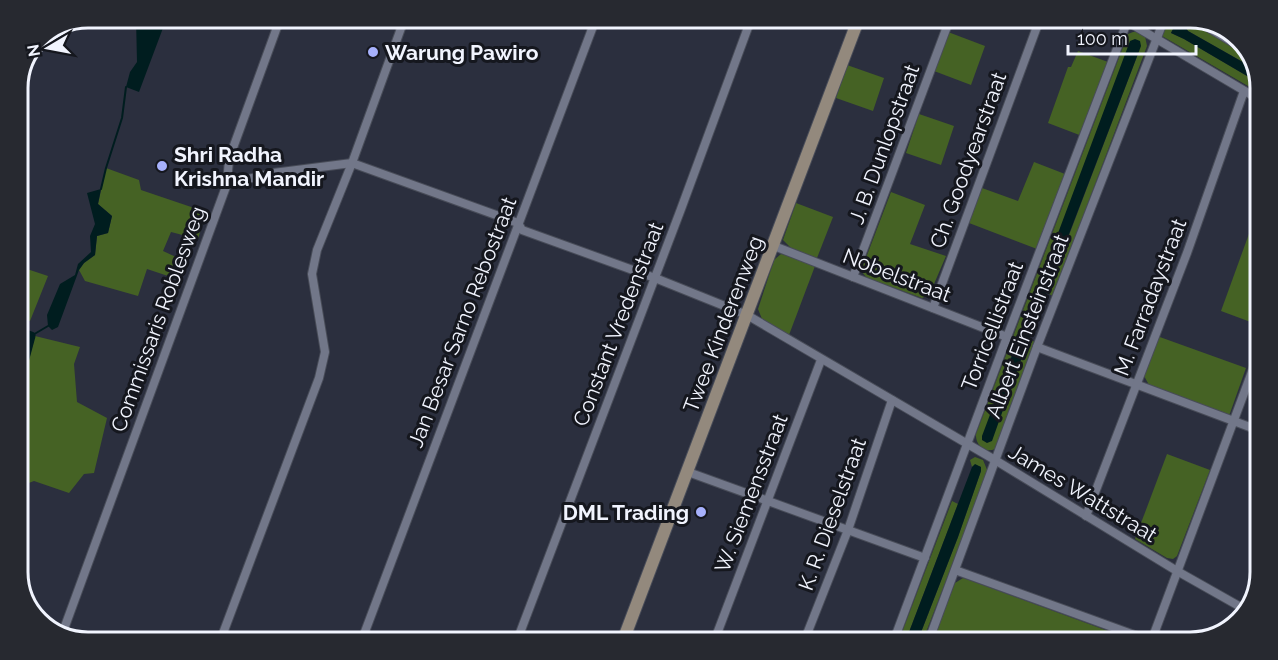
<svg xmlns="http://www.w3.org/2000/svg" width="1278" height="660" font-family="Raleway,sans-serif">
<rect width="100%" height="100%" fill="#2b2f3e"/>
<g fill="#456224">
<path d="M1164,25H1175L1171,33L1184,39L1259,83L1260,93L1169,40L1162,36Z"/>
<path d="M1184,25H1196L1251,58L1255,69L1188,31Z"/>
<path d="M948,32L985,46L971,85L934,71Z"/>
<path d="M1133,32H1137L1145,36L1147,46L1053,296L1047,293L1141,46L1062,226L1010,359L1020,363L1029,339L1035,342L995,449C984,454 975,444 976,434L1128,34Z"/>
<path d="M1078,51L1108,62L1082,136L1048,123L1068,67H1071Z"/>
<path d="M847,65L884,78L873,111L836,98Z"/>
<path d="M919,114L954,126L941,165L906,153Z"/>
<path d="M1034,162L1065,174L1037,249L969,223L982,188L1018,201Z"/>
<path d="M106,168L139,180L141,190L206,212L198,239L171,232L163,251L189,263L180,280L147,269L138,296L85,281L79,270L84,263L95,255L97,236L108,233L112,216L98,204Z"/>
<path d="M891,192L925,205L910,244L946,256L931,291L929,295L922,298L867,278L861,271Z"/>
<path d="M796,203L833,217L817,258L791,248L783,240Z"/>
<path d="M1258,209L1256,324L1221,311Z"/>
<path d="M781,254L787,255L815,266L789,335L762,319L758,309L774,260Z"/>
<path d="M18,266L48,276L30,321L18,317Z"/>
<path d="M35,336L80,347L74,364L77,402L107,418L94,473L84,474L69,493L34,481L18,487V402Z"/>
<path d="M1157,336L1246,368L1229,416L1149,385L1143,374Z"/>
<path d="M1167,454L1210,470L1177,556L1173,559L1167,558L1135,539Z"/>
<path d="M975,457L983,460L988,472L923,640H918L958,537L981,471V467L975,465L972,467L970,460Z"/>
<path d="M952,501L958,504L906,640H899Z"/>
<path d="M963,578L969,580L1138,642L1004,641L984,634L981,641L933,640L955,583Z"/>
</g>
<g fill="#001d1f">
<path d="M136,18L168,19L166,20L139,92L126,87L130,72L137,62Z"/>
<path d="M1175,25H1184L1188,31L1255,69L1259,83L1184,39L1171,33Z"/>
<path d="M1135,39L1140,41L1141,46L1020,362L992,441L987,443L982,440V436L1130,41Z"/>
<path d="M101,189L98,204L112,216L108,233L97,236L95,255L84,263L79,270L58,327L52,330L48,326L47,315L60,284L75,275L78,264L91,252L90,236L95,224L87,193Z"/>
<path d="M975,464L981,467V471L958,537L918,640H906L972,467Z"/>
</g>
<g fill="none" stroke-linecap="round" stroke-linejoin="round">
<g stroke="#001d1f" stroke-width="2">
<path d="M101,189L106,168L122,118L126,87"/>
<path d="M31,336L48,326"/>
</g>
<path stroke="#001d1f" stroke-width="9" d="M18,384L31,336L20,332"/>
<g stroke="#484c58" stroke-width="10">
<g id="street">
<path d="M1133,25L1260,100"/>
<path d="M1204,25L1249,52"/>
<path d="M227,184L273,173L352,163L518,223L522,230L655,278L747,315L995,460L1177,571L1246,610"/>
<path d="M774,246L1007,337"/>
<path d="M853,277L948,24"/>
<path d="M933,308L1038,24"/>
<path d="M1037,347L1255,429"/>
<path d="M688,472L925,558"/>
<path d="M1086,516L1187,253L1244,91"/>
<path d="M955,570L1151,641"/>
<path d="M51,629H64L227,184L229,159L280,19"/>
<path d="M222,636L319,378L325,352L312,274L317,250L352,163L404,20"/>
<path d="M363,637L595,21"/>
<path d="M518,638L681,209L750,22"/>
<path d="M715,639L821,360"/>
<path d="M805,639L848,530L892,400"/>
<path d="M894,640L1007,337L1126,25"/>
<path d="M929,640L1037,347L1162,25"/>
<path d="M1151,642L1256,361"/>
</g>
</g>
<g stroke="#484c58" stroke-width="14">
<path id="secondary" d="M624,638L857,23"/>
</g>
<use href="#street" stroke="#727789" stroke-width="8"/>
<use href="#secondary" stroke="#93897d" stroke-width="12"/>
</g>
<g fill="#a7b1fc" stroke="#15171e" stroke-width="2">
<circle cx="373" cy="52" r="6"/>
<circle cx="162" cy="166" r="6"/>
<circle cx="701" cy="512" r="6"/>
</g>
<g text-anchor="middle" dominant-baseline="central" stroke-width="6" stroke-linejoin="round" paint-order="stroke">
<g font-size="21" font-weight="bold" fill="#f1f4fe" stroke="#15171e" text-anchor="start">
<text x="385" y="52">Warung Pawiro</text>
<text x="174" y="154">Shri Radha<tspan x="174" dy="24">Krishna Mandir</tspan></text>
<text x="689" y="512" text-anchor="end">DML Trading</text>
</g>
<g font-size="21" fill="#f1f4fe" stroke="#15171e">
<text transform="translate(884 144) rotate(-70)">J. B. Dunlopstraat</text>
<text transform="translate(968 160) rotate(-70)">Ch. Goodyearstraat</text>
<text transform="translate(897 275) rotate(21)">Nobelstraat</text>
<text transform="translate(1150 297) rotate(-69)">M. Farradaystraat</text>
<text transform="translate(158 319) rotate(-70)">Commissaris Roblesweg</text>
<text transform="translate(462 322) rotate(-69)">Jan Besar Sarno Rebostraat</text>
<text transform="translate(618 324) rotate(-69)">Constant Vredenstraat</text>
<text transform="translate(723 324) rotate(-69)">Twee Kinderenweg</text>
<text transform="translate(992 326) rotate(-69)">Torricellistraat</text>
<text transform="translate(1027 326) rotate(-69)">Albert Einsteinstraat</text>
<text transform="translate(751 493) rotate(-69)">W. Siemensstraat</text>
<text transform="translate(1083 493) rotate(31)">James Wattstraat</text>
<text transform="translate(832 514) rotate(-70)">K. R. Dieselstraat</text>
</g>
</g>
<path d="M0 0H1278V660H0ZM88 28H1190A60 60 0 0 1 1250 88V572A60 60 0 0 1 1190 632H88A60 60 0 0 1 28 572V88A60 60 0 0 1 88 28Z" fill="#272930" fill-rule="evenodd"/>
<path fill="none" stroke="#f1f4fe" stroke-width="3" d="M88 28H1190A60 60 0 0 1 1250 88V572A60 60 0 0 1 1190 632H88A60 60 0 0 1 28 572V88A60 60 0 0 1 88 28Z"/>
<g transform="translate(48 48) rotate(260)" stroke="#15171e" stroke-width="4.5" paint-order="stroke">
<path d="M0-4.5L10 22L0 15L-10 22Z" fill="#f1f4fe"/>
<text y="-9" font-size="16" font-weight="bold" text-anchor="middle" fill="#f1f4fe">N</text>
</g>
<path d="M1068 45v9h128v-9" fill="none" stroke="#f1f4fe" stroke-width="3"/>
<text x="1077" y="45" font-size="18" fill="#f1f4fe" stroke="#15171e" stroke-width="4.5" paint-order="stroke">100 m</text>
</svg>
